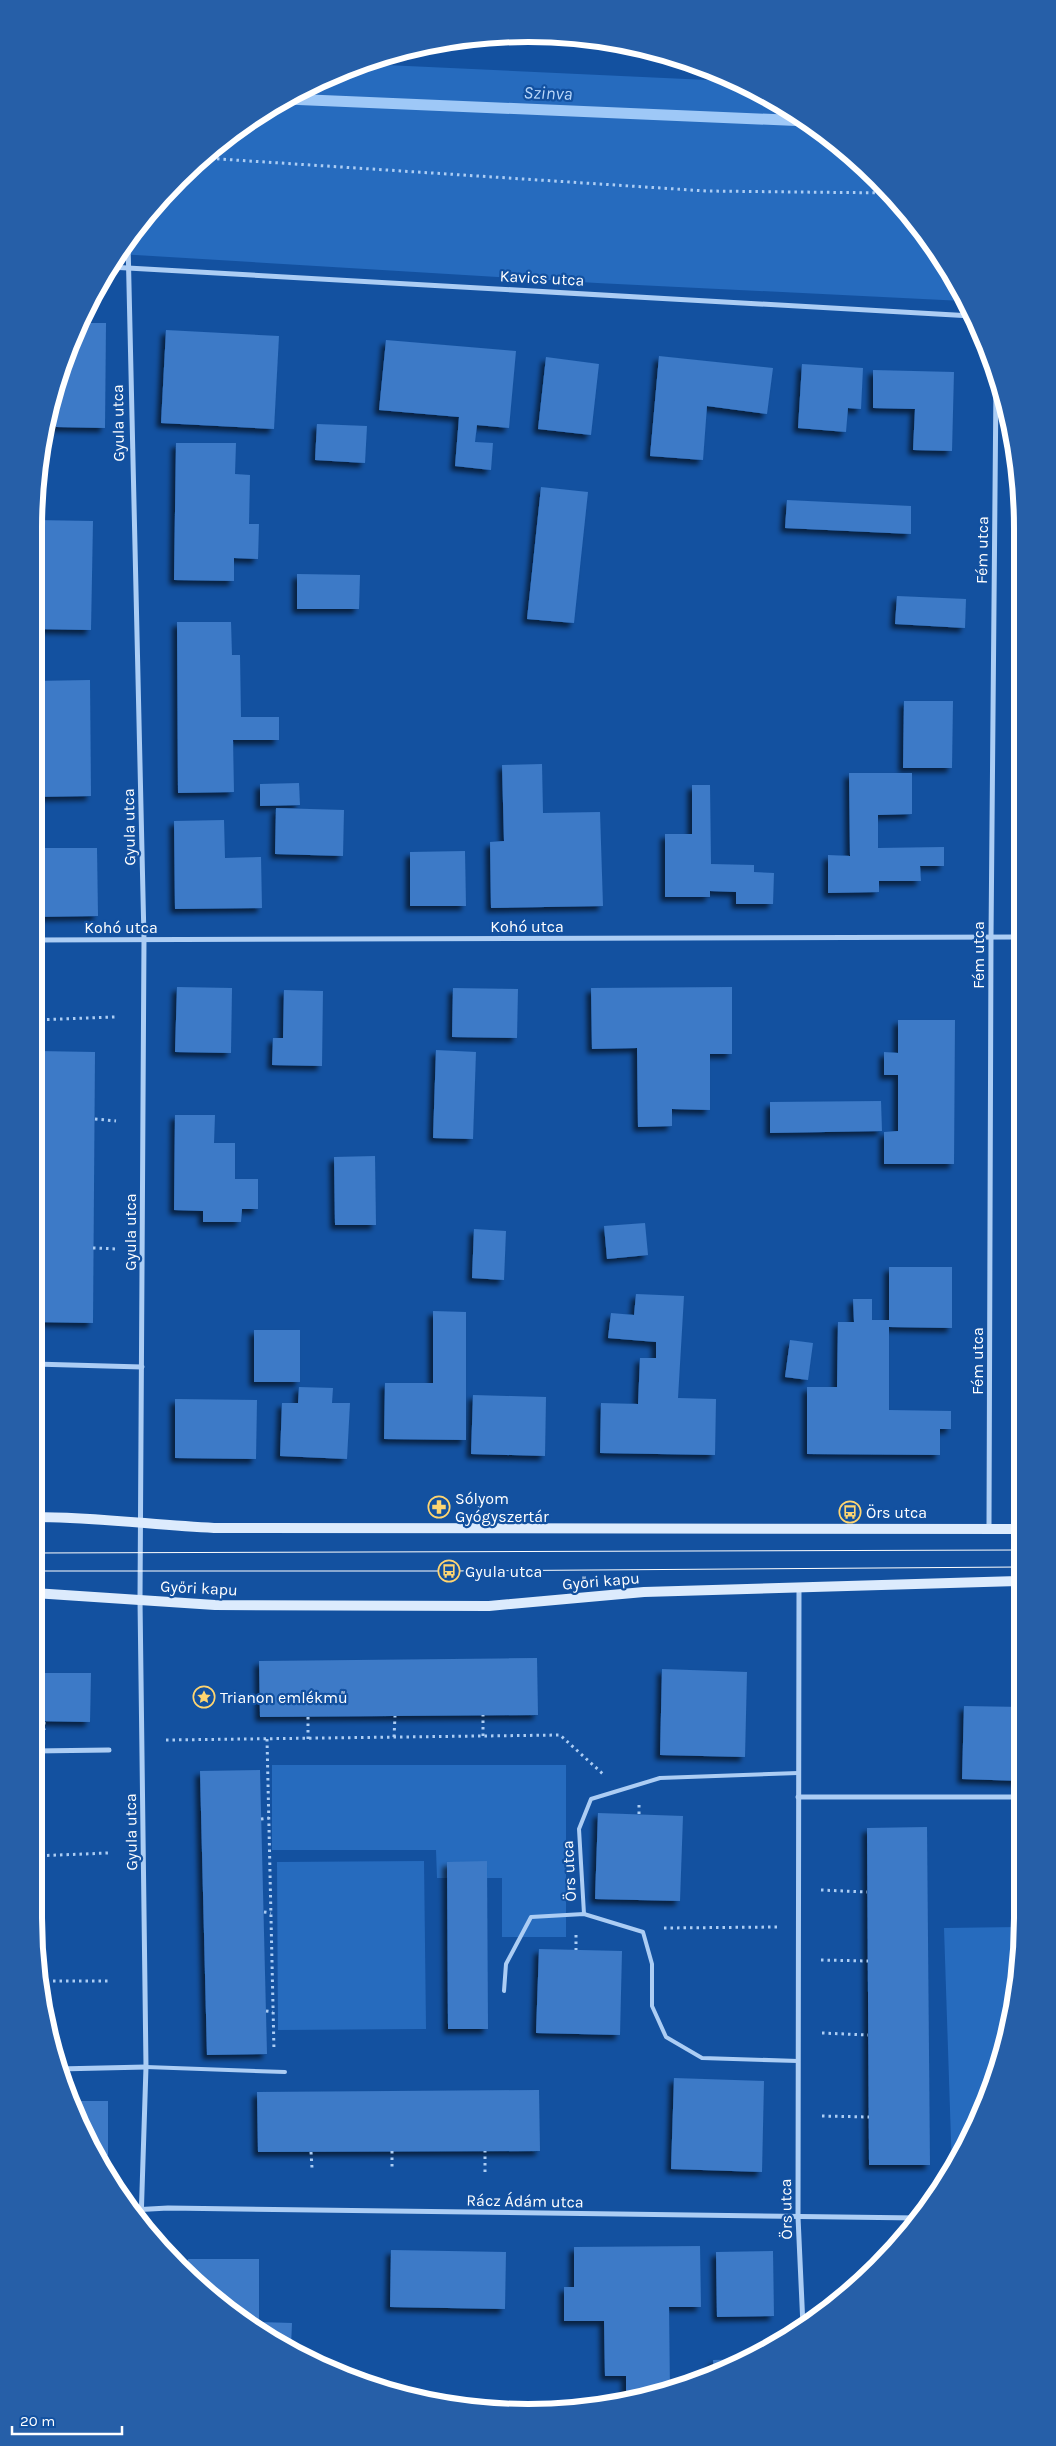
<svg xmlns="http://www.w3.org/2000/svg" width="1056" height="2446" font-family="Karla,sans-serif">
<defs>
<filter id="shadow"><feDropShadow dx="-4.5" dy="4.5" stdDeviation="2.5" flood-color="#0009"/></filter>
</defs>
<rect width="100%" height="100%" fill="#1351a0"/>
<g fill="#266bbe">
<path d="M364,64L729,81L803,117L877,178L920,227L963,301L597,283L119,254L157,202L227,136L310,85Z"/>
<path d="M272,1765H566V1937H502V1878H437L436,1850H272Z"/>
<path d="M424,1861L426,2029L278,2030L277,1862Z"/>
<path d="M1021,1927L1013,2014L996,2077L952,2170L944,1928Z"/>
</g>
<g fill="none" stroke-linecap="round" stroke-linejoin="round">
<path stroke="#9ec8f7" stroke-width="11" d="M287,99L808,121"/>
</g>
<g fill="#3c7ac7" filter="url(#shadow)">
<path d="M81,323H106L105,428L56,427L57,380Z"/>
<path d="M166,330L279,336L274,429L161,423Z"/>
<path d="M386,340L516,351L509,428L477,425L475,442L493,443L491,470L455,466L459,417L379,410Z"/>
<path d="M659,356L773,368L767,414L707,406L703,460L650,456Z"/>
<path d="M546,357L599,364L591,435L538,429Z"/>
<path d="M802,364L863,368L861,409L848,408L846,432L798,428Z"/>
<path d="M873,370L954,372L952,451L913,450L915,409L873,408Z"/>
<path d="M317,424L367,426L365,463L315,460Z"/>
<path d="M176,443H236L235,474L250,475L249,524H259L258,559L234,558V581L174,580Z"/>
<path d="M541,487L588,492L574,623L527,619Z"/>
<path d="M787,500L911,506V534L785,528Z"/>
<path d="M34,520L93,521L91,630L34,629Z"/>
<path d="M297,574L360,575L359,609H297Z"/>
<path d="M897,596L966,599L965,628L895,624Z"/>
<path d="M177,622H231L232,655H240L241,717H279V740H233L234,792L178,793Z"/>
<path d="M90,680L91,796L34,797V681Z"/>
<path d="M904,701H953L952,768H903Z"/>
<path d="M542,764L543,813L600,812L603,906L491,908L490,842L504,841L502,765Z"/>
<path d="M849,773H912V814L878,815V848L944,847V866H920L921,881H879V892L828,893V855L850,856Z"/>
<path d="M299,783L300,805L260,806V784Z"/>
<path d="M692,785H710L711,864L754,865V872L774,873L773,904H736V892L710,891V897H665V834H692Z"/>
<path d="M276,808L344,810L343,856L275,854Z"/>
<path d="M224,820L225,858L261,857L262,908L175,909L174,821Z"/>
<path d="M34,848H97L98,916L34,917Z"/>
<path d="M465,851L466,906H410V852Z"/>
<path d="M177,987L232,988L231,1053L175,1052Z"/>
<path d="M732,987V1054H710V1110L672,1109V1126L638,1127L637,1048L592,1049L591,988Z"/>
<path d="M453,988L518,989L517,1038L452,1037Z"/>
<path d="M284,990L323,991L322,1066L272,1065L273,1038H283Z"/>
<path d="M898,1020H955L954,1164H884V1132L898,1131V1075H884V1052L898,1053Z"/>
<path d="M436,1050L476,1052L473,1139L433,1138Z"/>
<path d="M37,1051L95,1052L93,1323L35,1322Z"/>
<path d="M881,1101L882,1131L770,1133V1102Z"/>
<path d="M175,1115H215L214,1143H235V1179H258V1209H242L241,1222H203V1211L174,1210Z"/>
<path d="M375,1156L376,1225H335L334,1157Z"/>
<path d="M645,1223L648,1255L607,1259L604,1226Z"/>
<path d="M474,1229L506,1231L504,1280L472,1278Z"/>
<path d="M889,1267H952V1328L889,1327V1410L951,1411V1429H940V1455L807,1454V1387H837L838,1322H854L853,1299H872V1320H889Z"/>
<path d="M636,1294L684,1296L678,1398L716,1399L715,1455L600,1453L601,1403L638,1404L640,1358H656V1342L608,1338L611,1313L634,1315Z"/>
<path d="M433,1311L466,1312V1440L384,1439L385,1383H433Z"/>
<rect x="254" y="1330" width="46" height="52"/>
<path d="M790,1340L813,1343L808,1380L785,1377Z"/>
<path d="M299,1387L333,1388L332,1403H350L347,1459L280,1456L282,1403H298Z"/>
<path d="M473,1395L546,1397L545,1456L471,1454Z"/>
<path d="M175,1399L257,1400L256,1459L175,1458Z"/>
<path d="M537,1658L538,1715L260,1717L259,1661Z"/>
<path d="M662,1669L747,1672L745,1757L660,1755Z"/>
<path d="M34,1673H91L90,1722L34,1721Z"/>
<path d="M964,1706L1022,1707V1781L962,1779Z"/>
<path d="M260,1770L267,2054L207,2055L200,1771Z"/>
<path d="M598,1813L683,1816L680,1901L595,1899Z"/>
<path d="M927,1827L930,2165H869L867,1828Z"/>
<path d="M487,1861L488,2029H448L447,1862Z"/>
<path d="M539,1949L622,1951L620,2035L536,2033Z"/>
<path d="M674,2078L764,2081L762,2172L671,2169Z"/>
<path d="M539,2090L540,2151L258,2152L257,2092Z"/>
<path d="M71,2101H108V2155H95Z"/>
<path d="M700,2246L701,2307H669L670,2391L626,2402V2376H605L604,2321H564V2287H574V2247Z"/>
<path d="M391,2250L506,2252L505,2309L390,2307Z"/>
<path d="M773,2251L774,2316L717,2317L716,2252Z"/>
<path d="M188,2259H259V2322L292,2323L291,2347L281,2346L227,2310L187,2273Z"/>
<path d="M747,2359L724,2369L714,2374L713,2360Z"/>
</g>
<g fill="none" stroke-linecap="round" stroke-linejoin="round">
<g stroke="#accdf4" stroke-width="3" stroke-dasharray="2.5 4" stroke-linecap="butt">
<path d="M204,158L706,191L890,193"/>
<path d="M34,1020L115,1017"/>
<path d="M95,1119L116,1121"/>
<path d="M93,1248L118,1249"/>
<path d="M39,1673L41,1636"/>
<path d="M308,1717V1739"/>
<path d="M44,1722V1730"/>
<path d="M483,1736V1715"/>
<path d="M394,1737L395,1716"/>
<path d="M267,1739L274,2051"/>
<path d="M166,1740L560,1735L603,1774"/>
<path d="M639,1814V1805"/>
<path d="M261,1819L269,1818"/>
<path d="M34,1856L108,1853"/>
<path d="M821,1890L867,1892"/>
<path d="M264,1912L271,1913"/>
<path d="M664,1928L778,1927"/>
<path d="M576,1935V1950"/>
<path d="M821,1960L868,1961"/>
<path d="M40,1981H111"/>
<path d="M266,2011L273,2012"/>
<path d="M822,2033L868,2035"/>
<path d="M822,2116L869,2117"/>
<path d="M392,2151V2170"/>
<path d="M311,2152L312,2168"/>
<path d="M485,2172V2151"/>
</g>
<g stroke="#accdf4" stroke-width="4">
<path d="M584,1914L579,1829L591,1799L660,1778L798,1773"/>
<path d="M504,1991L506,1964L531,1917L584,1914L643,1932L652,1964V2006L666,2037L702,2058L798,2061"/>
<path d="M146,2067L285,2072"/>
</g>
<g stroke="#accdf4" stroke-width="5">
<path d="M128,242L144,939L140,1600L146,2067L141,2222"/>
<path d="M110,267L972,316"/>
<path d="M34,940L1019,937"/>
<path d="M34,1364L142,1367"/>
<path d="M989,1528L991,937L996,383"/>
<path d="M799,1587L798,2217L803,2326"/>
<path d="M34,1751L109,1750"/>
<path d="M798,1797H1022"/>
<path d="M58,2069L146,2067"/>
<path d="M132,2210L168,2208L918,2218"/>
</g>
<g stroke="#dcebfd" stroke-width="10">
<path d="M34,1517C94,1517 154,1525 214,1528L1021,1529"/>
<path d="M34,1593L215,1605L489,1606L644,1592L1021,1581"/>
</g>
<g stroke="#fff" stroke-width="1">
<path d="M34,1553L1021,1550"/>
<path d="M34,1571H449L1021,1567"/>
</g>
</g>
<defs>
<g id="pharmacy-ring" transform="scale(1.125)"><circle r="9.5" fill="#1351a0" stroke="#ffd570" stroke-width="1.5"/><path d="M-2-6h4v4h4v4h-4v4h-4v-4h-4v-4h4Z" fill="#ffd570"/></g>
<g id="bus-ring" transform="scale(1.125)"><circle r="9.5" fill="#1351a0" stroke="#ffd570" stroke-width="1.5"/><path d="M-5-6H5V4H4V6H2V4H-2V6H-4V4H-5ZM-3.5-4V0h7V-4ZM-3.5 1.2v1.5H-2V1.2ZM2 1.2v1.5H3.5V1.2Z" fill="#ffd570"/></g>
<g id="sight-ring" transform="scale(1.125)"><circle r="9.5" fill="#1351a0" stroke="#ffd570" stroke-width="1.5"/><path d="M0-6L1.8-2.2L6-1.7L2.9 1.2L3.7 5.4L0 3.3L-3.7 5.4L-2.9 1.2L-6-1.7L-1.8-2.2Z" fill="#ffd570"/></g>
</defs>
<g fill-rule="evenodd">
<use href="#pharmacy-ring" x="439" y="1507"/>
<use href="#bus-ring" x="850" y="1512"/>
<use href="#bus-ring" x="449" y="1571"/>
<use href="#sight-ring" x="204" y="1697"/>
</g>
<g text-anchor="middle" dominant-baseline="central" stroke-width="4.5" stroke-linejoin="round" paint-order="stroke">
<g font-size="16" fill="#fff" stroke="#1351a0">
<text transform="translate(542 278) rotate(3)">Kavics utca</text>
<text transform="translate(118 423) rotate(-91)">Gyula utca</text>
<text transform="translate(982 550) rotate(-89)">Fém utca</text>
<text transform="translate(129 827) rotate(-91)">Gyula utca</text>
<text x="527" y="926">Kohó utca</text>
<text x="121" y="927">Kohó utca</text>
<text transform="translate(978 955) rotate(-90)">Fém utca</text>
<text transform="translate(130 1232) rotate(-90)">Gyula utca</text>
<text transform="translate(977 1361) rotate(-90)">Fém utca</text>
<text transform="translate(601 1581) rotate(-5)">Győri kapu</text>
<text transform="translate(199 1588) rotate(3)">Győri kapu</text>
<text transform="translate(131 1832) rotate(-91)">Gyula utca</text>
<text transform="translate(569 1871) rotate(-93)">Örs utca</text>
<text transform="translate(525 2201) rotate(1)">Rácz Ádám utca</text>
<text transform="translate(786 2209) rotate(-91)">Örs utca</text>
</g>
<g font-size="16" fill="#fff" stroke="#1351a0" text-anchor="start">
<text x="455" y="1498">Sólyom<tspan x="455" dy="18">Gyógyszertár</tspan></text>
<text x="866" y="1512">Örs utca</text>
<text x="465" y="1571">Gyula utca</text>
<text x="220" y="1697">Trianon emlékmű</text>
</g>
<g font-size="18" font-style="italic" fill="#b9d7fa" stroke="#1351a0">
<text transform="translate(548 93) rotate(2)">Szinva</text>
</g>
</g>
<path d="M0 0H1056V2446H0ZM528 42H528A486 486 0 0 1 1014 528V1918A486 486 0 0 1 528 2404H528A486 486 0 0 1 42 1918V528A486 486 0 0 1 528 42Z" fill="#265fa8" fill-rule="evenodd"/>
<path fill="none" stroke="#fff" stroke-width="6" d="M528 42H528A486 486 0 0 1 1014 528V1918A486 486 0 0 1 528 2404H528A486 486 0 0 1 42 1918V528A486 486 0 0 1 528 42Z"/>
<path d="M12 2426v8h110v-8" fill="none" stroke="#ffffff" stroke-width="2.5"/>
<text x="20" y="2426" font-size="15" fill="#ffffff" stroke="#1351a0" stroke-width="4" paint-order="stroke">20 m</text>
</svg>
